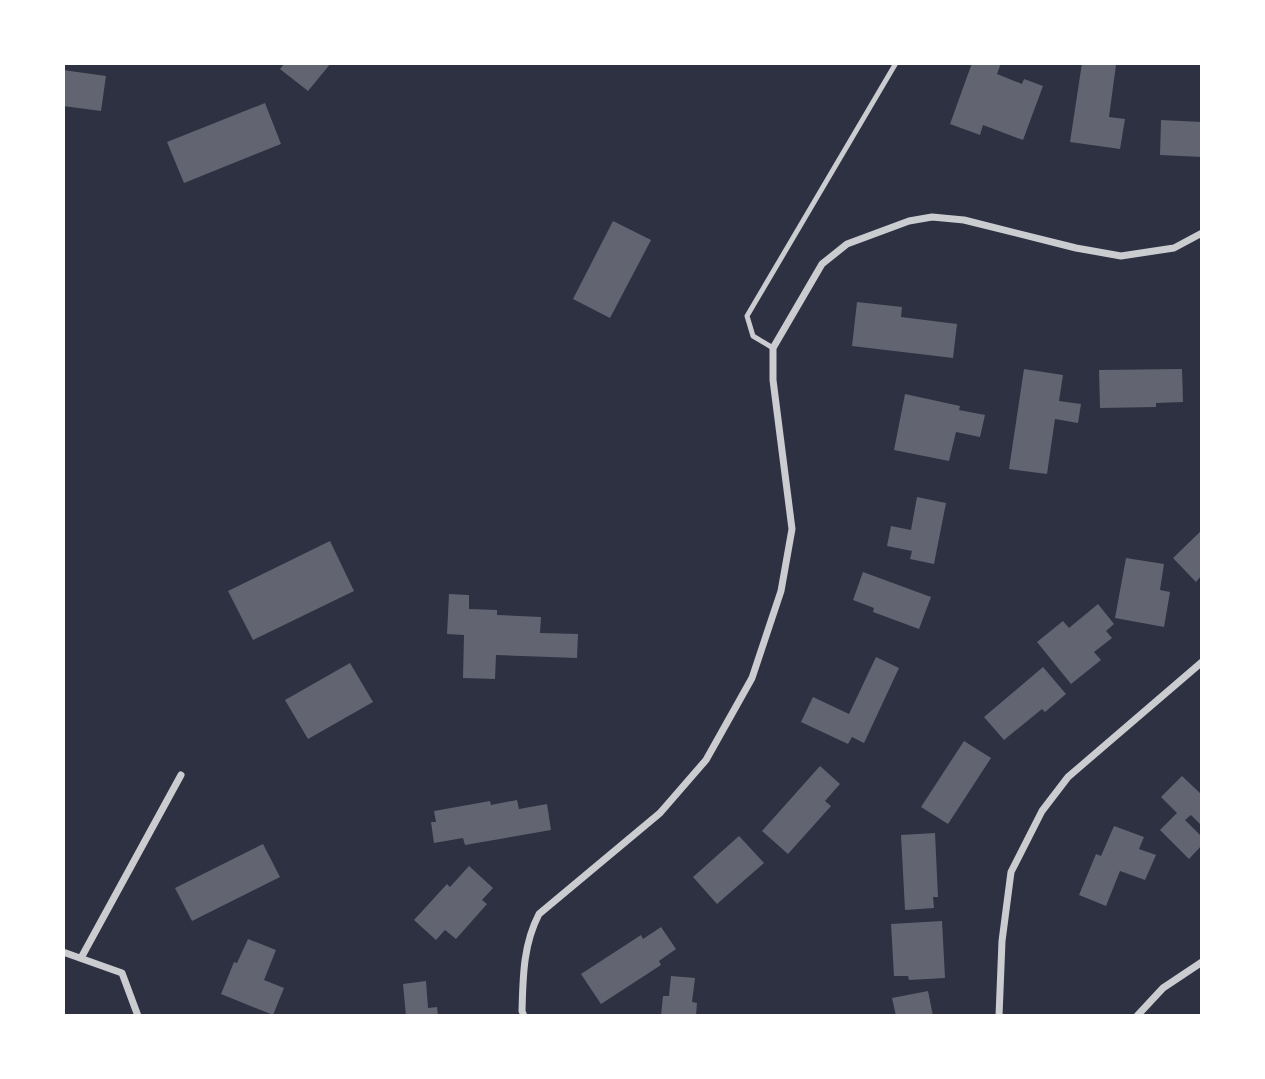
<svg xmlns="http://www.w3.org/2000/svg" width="1265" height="1079" font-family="'Asap Condensed',sans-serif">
<rect width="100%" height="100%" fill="#2d3142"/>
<g fill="#626471">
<path d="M285,63H331L308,91L280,69Z"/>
<path d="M972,63H1001L997,74L1022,84L1024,79L1043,86L1023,140L983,125L980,135L950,124Z"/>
<path d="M1082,63H1100L1116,65L1109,117L1125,119L1120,149L1070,142Z"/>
<path d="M63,70L106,76L101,111L63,106Z"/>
<path d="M265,103L281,144L184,183L167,142Z"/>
<path d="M1161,120L1202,122V157L1160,155Z"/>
<path d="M613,221L651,240L610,318L573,299Z"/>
<path d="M857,302L902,307L901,317L957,324L953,358L852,346Z"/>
<path d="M1024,369L1063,375L1059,401L1081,404L1078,423L1055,419L1047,474L1009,469Z"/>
<path d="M1182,369L1183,402L1156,403V407L1100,408L1099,370Z"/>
<path d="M905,394L960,406L959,410L985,415L980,437L956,432L949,461L894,450Z"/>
<path d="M917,497L946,503L934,564L910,559L912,551L887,546L891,526L911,530Z"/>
<path d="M1202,530V577L1201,576L1196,582L1173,558Z"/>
<path d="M330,541L354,591L253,640L228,591Z"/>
<path d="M1126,558L1164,564L1160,590L1170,592L1164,627L1115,618Z"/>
<path d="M863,572L931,597L919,629L873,612L874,608L853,600Z"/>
<path d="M449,594L469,595V609L497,610V615L541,617L540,633L578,634L577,658L496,655L495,679L463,678L464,635L447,634Z"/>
<path d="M1098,604L1114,624L1106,631L1112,638L1094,652L1101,660L1071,684L1037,642L1063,621L1069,628Z"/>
<path d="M876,657L899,668L864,743L852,737L848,744L801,722L813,697L849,714Z"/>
<path d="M350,663L373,702L308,739L285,700Z"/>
<path d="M1043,667L1066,694L1045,712L1042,709L1004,740L984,717Z"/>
<path d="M964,741L991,758L948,824L921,807Z"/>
<path d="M820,766L840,784L825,801L831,806L788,854L762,831Z"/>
<path d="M1182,776L1202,795V826L1191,815L1185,820L1202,837V845L1189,859L1160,830L1177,813L1161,797Z"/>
<path d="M517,800L519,809L547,804L551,830L465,845L463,838L434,843L431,822H436L434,811L490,801L491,805Z"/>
<path d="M1114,826L1144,837L1139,849L1156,855L1145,880L1120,871L1106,906L1079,895L1096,854L1101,856Z"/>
<path d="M935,833L938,897H933L934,908L905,910L901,835Z"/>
<path d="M739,836L764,863L717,904L693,877Z"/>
<path d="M263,844L280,877L192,921L175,888Z"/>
<path d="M469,866L493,888L482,900L487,904L456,939L445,930L436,940L414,920L447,884L450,887Z"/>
<path d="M942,921L945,978L909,980L908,976H894L891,924Z"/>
<path d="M661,927L676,949L659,961L661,965L601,1004L581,974L641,935L643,939Z"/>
<path d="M248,939L276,950L264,980L284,988L273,1015L221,994L234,962L237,963Z"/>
<path d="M671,976L695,978L692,1002L697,1003L696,1016H661L663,996H669Z"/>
<path d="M426,981L428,1008L437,1007L438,1016H406L403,984Z"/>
<path d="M928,991L933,1016H896L892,998Z"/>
</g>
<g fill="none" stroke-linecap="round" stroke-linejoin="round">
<path stroke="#caccd0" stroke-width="5" d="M773,348L753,336L747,316L896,63"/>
<g stroke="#caccd0" stroke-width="7">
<path d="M63,952L122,973L138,1016"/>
<path d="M81,958L181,775"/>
<path d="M524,1016L522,1011C523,977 523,945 539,914L660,813L706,760L752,678L781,591L792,529L773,380V348L822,264L847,244L909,221L932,217L964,220L1076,248L1121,256L1174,248L1202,233"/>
<path d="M999,1016L1002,941L1011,872L1042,811L1068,777L1202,662"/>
<path d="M1137,1016L1163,988L1202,962"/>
</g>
</g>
<rect width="1265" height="1079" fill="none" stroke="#ffffff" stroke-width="130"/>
</svg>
